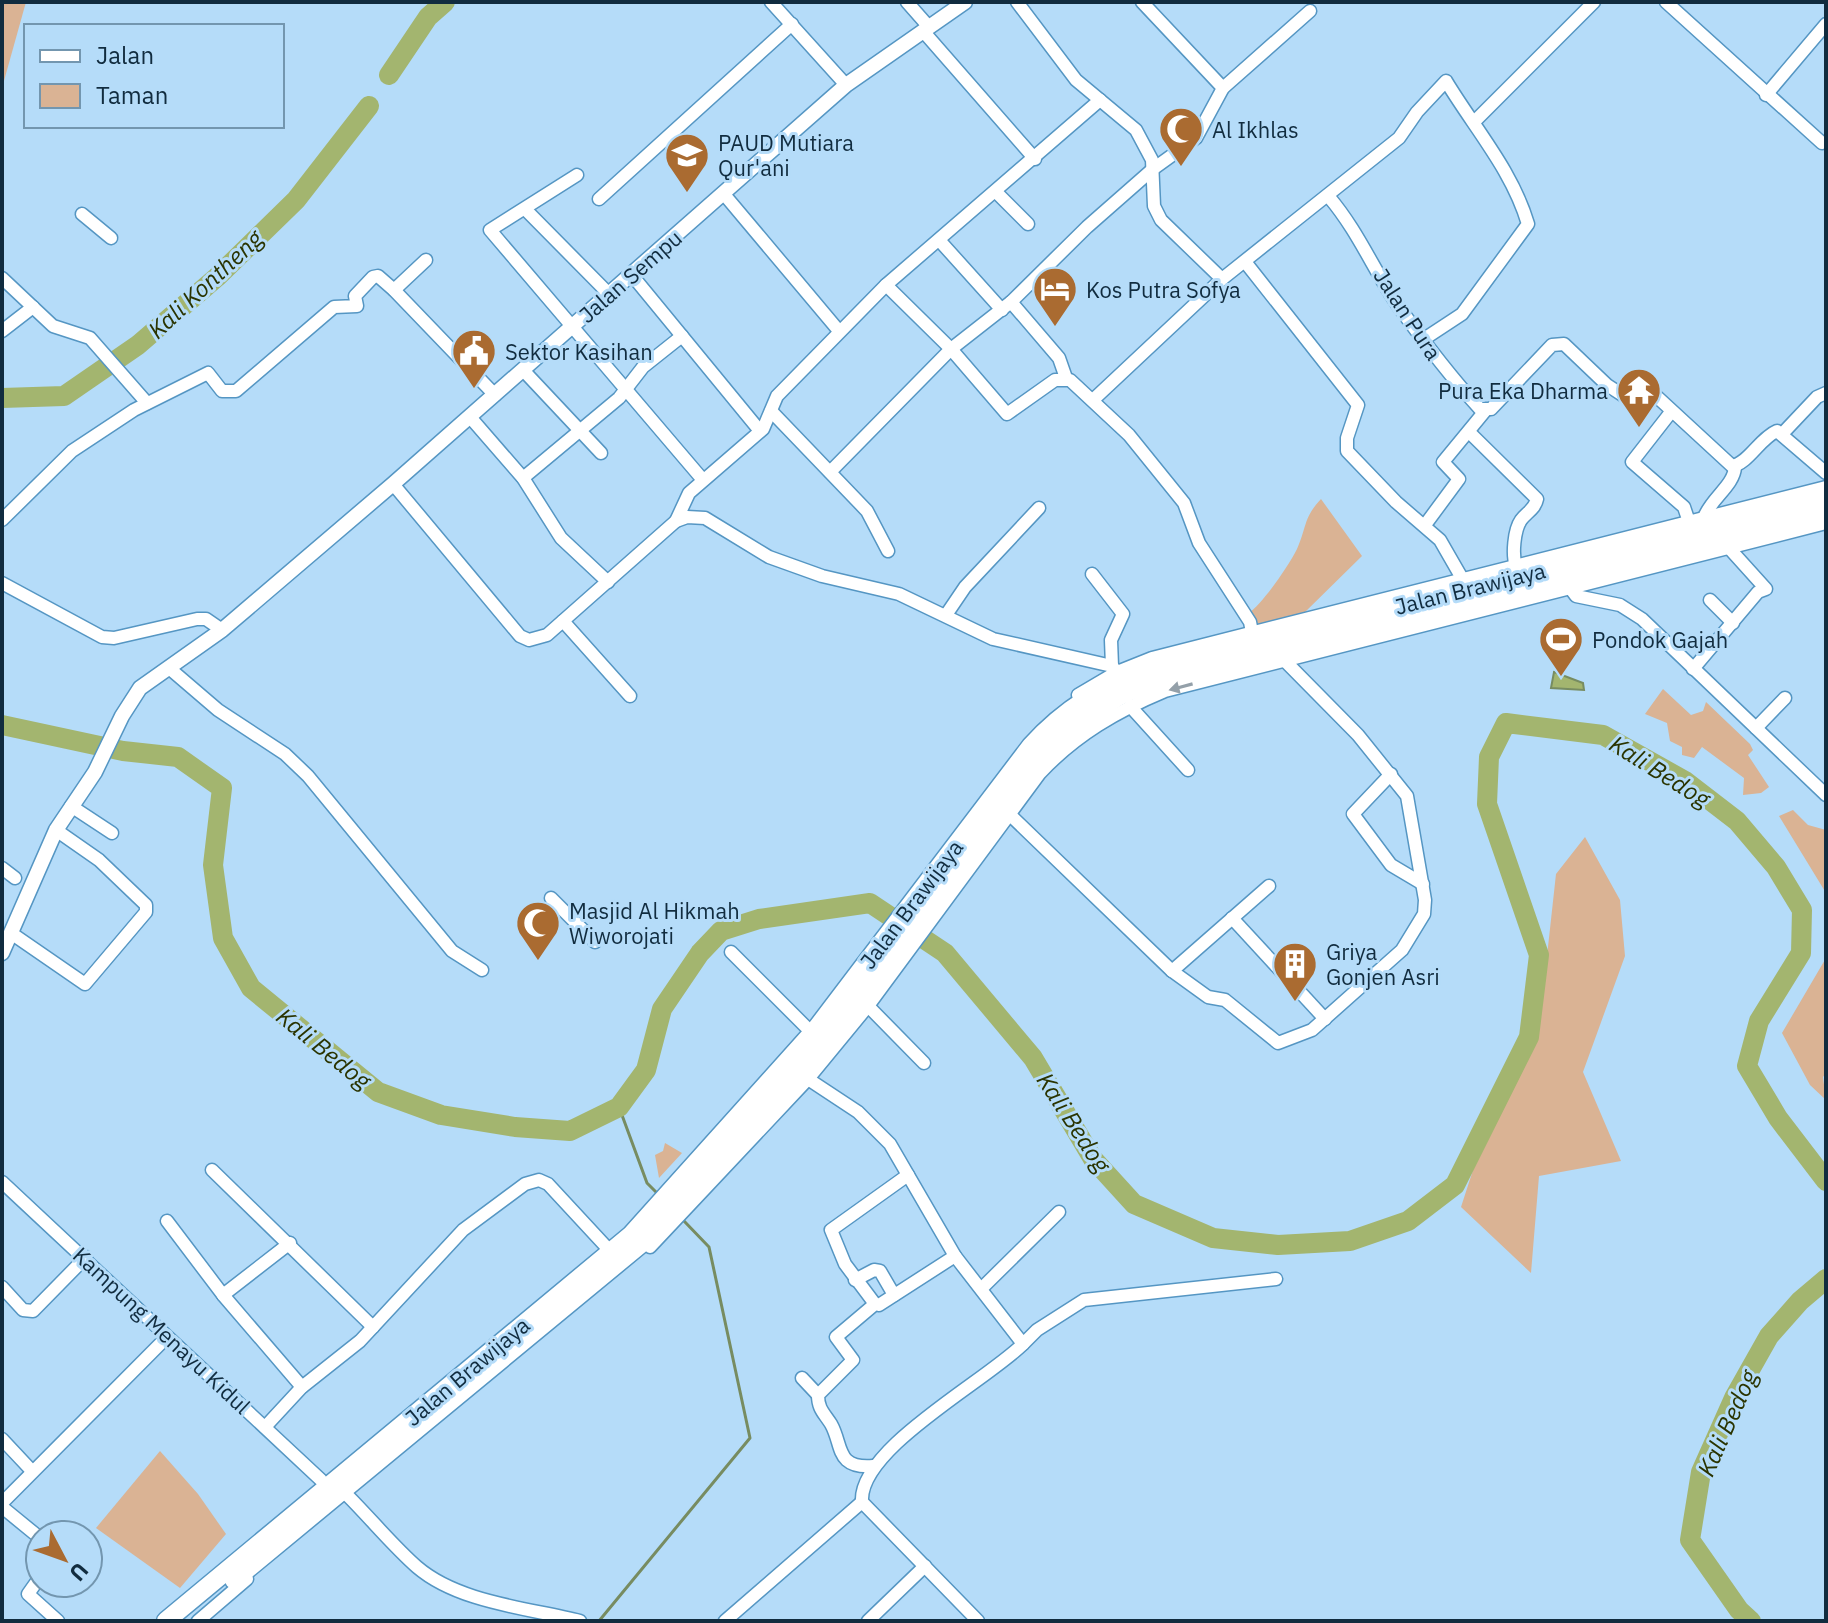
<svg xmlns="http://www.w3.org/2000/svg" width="1828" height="1623" font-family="'IBM Plex Sans',sans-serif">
<rect width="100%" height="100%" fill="#b5dcf9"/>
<g fill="#dab394">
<path d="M2,2H26L2,88Z"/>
<path d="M1321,499L1362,556L1301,616L1256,626L1248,614C1263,603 1288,567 1297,549C1307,527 1303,518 1321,499Z"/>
<path d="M1663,689L1691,715L1703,711L1706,702L1750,744L1753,750L1748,755L1769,787L1761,793L1743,795L1744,778L1702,747L1694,758L1682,755V747L1670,741L1667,723L1645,714Z"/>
<path d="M1793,810L1808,825L1826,830V893L1779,816Z"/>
<path d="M1585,837L1620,900L1625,956L1583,1072L1621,1161L1539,1176L1531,1273L1461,1207L1474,1167L1538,1038L1556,874Z"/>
<path d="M1826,958V1073L1823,1077L1826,1100L1810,1085L1782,1033Z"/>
<path d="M665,1143L682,1153L659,1178L655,1155L663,1151Z"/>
<path d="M160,1451L198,1494L226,1534L180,1588L96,1528Z"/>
</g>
<path fill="#a3b56f" stroke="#778c61" stroke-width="2" d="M1554,672L1583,683L1584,690L1551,688Z"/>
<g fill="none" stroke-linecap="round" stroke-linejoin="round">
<g stroke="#778c61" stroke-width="3">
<path d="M619,1107L647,1183L657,1193"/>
<path d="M599,1621L750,1438L709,1247L684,1221"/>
</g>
<g stroke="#a3b56f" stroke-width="20">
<path d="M389,75L428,17L445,2"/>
<path d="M2,398L64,396L138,345L217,277L296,200L369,106"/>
<path d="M2,725L123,751L178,757L222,788L213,865L223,938L251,988L378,1092L441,1115L515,1127L570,1131L619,1107L646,1070L662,1009L700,953L721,931L759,919L870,903L945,953L1033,1058L1093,1159L1134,1204L1213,1238L1278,1245L1350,1241L1408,1221L1455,1185L1529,1037L1539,955L1487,804L1489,757L1506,723L1603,735L1685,781L1737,821L1776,867L1802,910L1801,953L1759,1021L1747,1066L1778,1118L1826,1181"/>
<path d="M1751,1621L1739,1610L1690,1540L1701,1472L1734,1398L1769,1336L1800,1301L1826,1279"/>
</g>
<g stroke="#5596c3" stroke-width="15">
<g id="minor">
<path d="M771,2L846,85"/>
<path d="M907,2L929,27"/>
<path d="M1017,2L1076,80L1136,130L1152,160L1154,206L1161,220L1222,279L1399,138L1417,112L1446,81C1475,129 1512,170 1528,224L1462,314L1424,339"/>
<path d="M1142,2L1223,88"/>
<path d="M1666,2L1822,143L1826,142"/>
<path d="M923,31L1035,159"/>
<path d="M1766,95L1826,24"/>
<path d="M1475,121L1594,2"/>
<path d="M577,175L490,230L703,480"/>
<path d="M996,192L1028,224"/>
<path d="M723,193L839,331"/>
<path d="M1329,197C1358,231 1374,271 1399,307C1424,342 1450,376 1480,409H1491L1552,345L1564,344L1607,385L1624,396L1655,395L1732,466C1748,464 1760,438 1777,431L1826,473"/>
<path d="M599,199L792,24"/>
<path d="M525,209L609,294"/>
<path d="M82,214L111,238"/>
<path d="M939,240L1002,310"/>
<path d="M1246,263L1358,405L1347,438V451L1396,502L1440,540L1463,580"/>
<path d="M631,274L760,431"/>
<path d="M2,278L53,326L90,338L147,403"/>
<path d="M886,285L1100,100"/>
<path d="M394,290L426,260"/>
<path d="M1011,302L1087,227L1153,169L1196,138L1223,88L1310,11"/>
<path d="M2,331L33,307"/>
<path d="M523,370L601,453"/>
<path d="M1094,399L1222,279"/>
<path d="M771,411L867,511L888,551"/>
<path d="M1671,412L1632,462L1684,507L1689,522"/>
<path d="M470,417L523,478L561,538L608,582"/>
<path d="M1470,433L1537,499C1535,509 1527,512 1521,520C1514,530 1512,555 1516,566"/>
<path d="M1783,433L1817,397L1826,393"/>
<path d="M830,472L951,349L1011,302L1059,358L1066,378"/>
<path d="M523,478L619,398L643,367L682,336"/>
<path d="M393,484L520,636L529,640L547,635L676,521L687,517L705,518L769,557L822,576L899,594L993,639L1112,666L1117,672"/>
<path d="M1704,518C1710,499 1734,486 1735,467"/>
<path d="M2,520L72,451L134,410L208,373L222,391H236L334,307L357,306L355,296L373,277L378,276L394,290L495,395"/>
<path d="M676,521L689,493L763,429L777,396L886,285L951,349L1007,414L1055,380H1070L1129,435L1184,503L1199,543L1250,622L1252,632"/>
<path d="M1425,525L1459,479L1443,462L1485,411"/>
<path d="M1092,574L1123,614L1111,640L1112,666"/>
<path d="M2,583L102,637L114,638L197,619H206L222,630"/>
<path d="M1570,588L1576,596L1620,605L1642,619L1826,795"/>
<path d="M1710,600L1733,623"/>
<path d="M946,615L965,587L1039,508"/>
<path d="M563,621L630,696"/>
<path d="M169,668L218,710L285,754L308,776L452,951L482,970"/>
<path d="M1693,669L1758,592L1766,589L1729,548"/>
<path d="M1078,695L1117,672L1152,658L1826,487"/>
<path d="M1130,706L1188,770"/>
<path d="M1756,728L1785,698"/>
<path d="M1391,774L1353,814L1391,865L1423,884"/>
<path d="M71,806L112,833"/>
<path d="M1005,810L1172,971L1208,997L1225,1000L1278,1043L1312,1030L1402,950L1424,914L1425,900L1407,796L1358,735L1283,659"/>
<path d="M2,868L15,878"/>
<path d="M551,898L595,942"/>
<path d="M1232,918L1325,1019"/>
<path d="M11,933L85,984L146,912V905L99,860L56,830"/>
<path d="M731,952L806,1027"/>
<path d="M1172,971L1269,886"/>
<path d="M868,1006L924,1063"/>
<path d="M808,1079L858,1112L890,1144L955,1256L1023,1344C986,1381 858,1449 862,1502L978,1621"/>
<path d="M212,1170L373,1327"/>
<path d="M2,1182L321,1480"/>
<path d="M167,1221L223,1295L302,1387"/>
<path d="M650,1247L808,1079L868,1006L1040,773C1076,735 1117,711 1165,691L1826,523"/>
<path d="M855,1280L874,1270L880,1271L894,1295"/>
<path d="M2,1287L23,1310L33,1311L86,1257"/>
<path d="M982,1288L1059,1212"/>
<path d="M223,1295L290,1243"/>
<path d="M875,1304L845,1264L831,1230L908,1175"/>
<path d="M1023,1344L1037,1330L1084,1300L1276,1279"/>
<path d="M802,1378L818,1395"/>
<path d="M265,1427L302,1387L360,1341L463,1230L525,1184L539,1180L548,1184L611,1252"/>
<path d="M2,1439L31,1470"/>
<path d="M873,1466C835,1469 843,1445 831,1424C824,1413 818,1409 818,1395L853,1360L836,1337L875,1304L879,1305L955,1256"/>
<path d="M348,1496C371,1519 393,1546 417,1567C459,1603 529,1608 580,1621"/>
<path d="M2,1503L167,1337"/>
<path d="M2,1507L40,1538"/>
<path d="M40,1577L28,1594L58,1621"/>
<path d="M198,1621L247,1579"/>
<path d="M725,1621L862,1502"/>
<path d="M868,1621L925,1566"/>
</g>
</g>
<g stroke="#5596c3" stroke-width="17">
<path id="major" d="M2,953L56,830L95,772L122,716L140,688L222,630L393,484L846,85L965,2"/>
</g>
<g stroke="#5596c3" stroke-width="21">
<g id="highway">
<path d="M234,1580L642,1243L831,1033L1037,760L1082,719L1121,695L1159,679L1826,512"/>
<path d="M166,1621L631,1235L816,1029L1031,746C1065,708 1107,683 1155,667L1826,497"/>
</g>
</g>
<use href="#minor" stroke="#fff" stroke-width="12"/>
<use href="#major" stroke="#fff" stroke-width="14"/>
<use href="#highway" stroke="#fff" stroke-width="18"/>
</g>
<defs><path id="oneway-solid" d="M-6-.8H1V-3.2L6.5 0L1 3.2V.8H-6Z" transform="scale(2)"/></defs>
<use fill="#94a0a9" href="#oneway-solid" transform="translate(1181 687) rotate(165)"/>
<defs>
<g id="mosque-pin" transform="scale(2.3)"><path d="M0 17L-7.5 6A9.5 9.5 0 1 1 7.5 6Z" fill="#aa6b31" stroke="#b5dcf9"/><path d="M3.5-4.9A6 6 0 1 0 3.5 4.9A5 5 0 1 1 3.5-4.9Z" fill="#fff"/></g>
<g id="school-pin" transform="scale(2.3)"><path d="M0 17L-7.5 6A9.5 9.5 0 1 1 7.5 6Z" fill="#aa6b31" stroke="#b5dcf9"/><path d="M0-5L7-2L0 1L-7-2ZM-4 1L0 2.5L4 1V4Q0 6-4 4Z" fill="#fff"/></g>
<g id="hotel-pin" transform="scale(2.3)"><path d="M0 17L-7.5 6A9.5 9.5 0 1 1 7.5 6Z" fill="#aa6b31" stroke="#b5dcf9"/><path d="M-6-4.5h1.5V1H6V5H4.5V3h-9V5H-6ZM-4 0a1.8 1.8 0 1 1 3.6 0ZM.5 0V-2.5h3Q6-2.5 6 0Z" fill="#fff"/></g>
<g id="civic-pin" transform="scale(2.3)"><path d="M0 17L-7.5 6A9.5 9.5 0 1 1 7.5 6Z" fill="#aa6b31" stroke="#b5dcf9"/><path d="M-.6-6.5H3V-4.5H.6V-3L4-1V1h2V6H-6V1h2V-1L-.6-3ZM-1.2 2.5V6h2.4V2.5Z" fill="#fff"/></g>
<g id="temple-pin" transform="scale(2.3)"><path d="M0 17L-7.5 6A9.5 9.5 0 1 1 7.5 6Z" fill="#aa6b31" stroke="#b5dcf9"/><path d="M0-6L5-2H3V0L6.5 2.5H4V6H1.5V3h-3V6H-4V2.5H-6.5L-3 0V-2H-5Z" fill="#fff"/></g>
<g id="stadium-pin" transform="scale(2.3)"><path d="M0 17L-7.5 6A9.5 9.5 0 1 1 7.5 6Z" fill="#aa6b31" stroke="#b5dcf9"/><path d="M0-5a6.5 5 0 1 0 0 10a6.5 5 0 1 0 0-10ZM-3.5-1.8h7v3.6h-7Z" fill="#fff"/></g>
<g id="building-pin" transform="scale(2.3)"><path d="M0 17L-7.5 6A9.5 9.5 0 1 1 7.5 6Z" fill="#aa6b31" stroke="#b5dcf9"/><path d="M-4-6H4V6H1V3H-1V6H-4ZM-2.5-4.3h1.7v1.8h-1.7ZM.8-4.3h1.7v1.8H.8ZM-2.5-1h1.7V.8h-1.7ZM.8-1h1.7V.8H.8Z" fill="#fff"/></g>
</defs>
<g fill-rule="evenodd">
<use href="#mosque-pin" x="1181" y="129"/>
<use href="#school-pin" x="687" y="155"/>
<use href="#hotel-pin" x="1055" y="289"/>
<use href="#civic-pin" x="474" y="351"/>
<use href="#temple-pin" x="1639" y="390"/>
<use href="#stadium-pin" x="1561" y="639"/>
<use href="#mosque-pin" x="538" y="923"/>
<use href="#building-pin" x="1295" y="964"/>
</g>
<g text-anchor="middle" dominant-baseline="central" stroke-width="6" stroke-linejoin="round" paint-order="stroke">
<g font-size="22" fill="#112c3f" stroke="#b5dcf9" text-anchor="start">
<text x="1212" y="129">Al Ikhlas</text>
<text x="718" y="142">PAUD Mutiara<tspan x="718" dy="25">Qur'ani</tspan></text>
<text x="1086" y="289">Kos Putra Sofya</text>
<text x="505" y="351">Sektor Kasihan</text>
<text x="1608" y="390" text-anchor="end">Pura Eka Dharma</text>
<text x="1592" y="639">Pondok Gajah</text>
<text x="569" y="910">Masjid Al Hikmah<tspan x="569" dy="25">Wiworojati</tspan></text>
<text x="1326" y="951">Griya<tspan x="1326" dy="25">Gonjen Asri</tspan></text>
</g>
<g font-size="22" fill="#112c3f" stroke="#b5dcf9">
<text transform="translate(630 276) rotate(-41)">Jalan Sempu</text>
<text transform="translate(1408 314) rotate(57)">Jalan Pura</text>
<text transform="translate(1470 588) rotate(-14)">Jalan Brawijaya</text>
<text transform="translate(911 904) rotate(-53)">Jalan Brawijaya</text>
<text transform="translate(162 1330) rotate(43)">Kampung Menayu Kidul</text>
<text transform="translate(467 1371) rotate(-40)">Jalan Brawijaya</text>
</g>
<g font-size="24" font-style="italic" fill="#2a3400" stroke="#b5dcf9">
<text transform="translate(205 284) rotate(-43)">Kali Kontheng</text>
<text transform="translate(1660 771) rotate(32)">Kali Bedog</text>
<text transform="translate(324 1048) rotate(39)">Kali Bedog</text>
<text transform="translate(1074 1122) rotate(57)">Kali Bedog</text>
<text transform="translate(1727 1423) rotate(-66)">Kali Bedog</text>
</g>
</g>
<rect width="1828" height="1623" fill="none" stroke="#112c3f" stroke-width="8"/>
<rect x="24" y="24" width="260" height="104" fill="#b5dcf9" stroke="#7396af" stroke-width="2"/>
<rect x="40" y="50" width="40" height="12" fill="#ffffff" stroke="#7396af" stroke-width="2"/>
<text x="96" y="64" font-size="24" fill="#112c3f">Jalan</text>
<rect x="40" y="84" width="40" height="24" fill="#dab394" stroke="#7396af" stroke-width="2"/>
<text x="96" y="104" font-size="24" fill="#112c3f">Taman</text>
<g transform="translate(64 1559) rotate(131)"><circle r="38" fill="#b5dcf9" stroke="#7396af" stroke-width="2"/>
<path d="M0-6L14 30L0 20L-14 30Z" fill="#aa6b31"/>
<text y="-12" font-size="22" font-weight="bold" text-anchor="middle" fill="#112c3f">U</text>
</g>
</svg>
